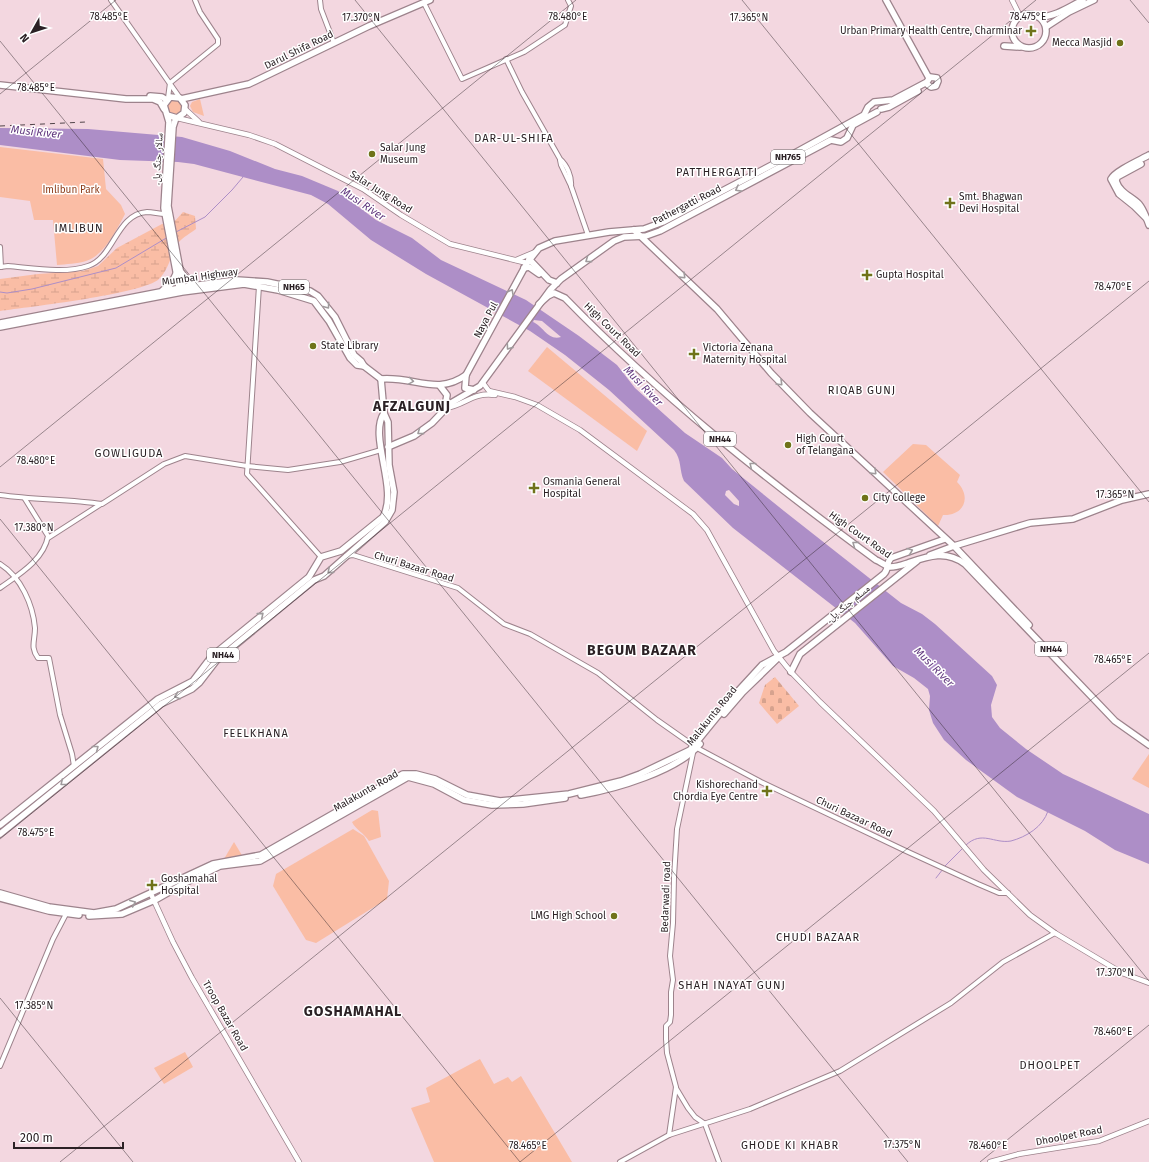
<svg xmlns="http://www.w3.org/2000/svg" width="1149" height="1162" font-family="'Fira Sans','Noto Naskh Arabic',sans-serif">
<defs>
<pattern id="wetland-marsh" width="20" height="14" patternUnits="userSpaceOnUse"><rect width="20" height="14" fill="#fabda5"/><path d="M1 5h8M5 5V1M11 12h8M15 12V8" fill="none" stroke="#d6a28e"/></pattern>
<pattern id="cemetery-stones" width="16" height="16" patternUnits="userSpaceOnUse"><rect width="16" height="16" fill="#fabda5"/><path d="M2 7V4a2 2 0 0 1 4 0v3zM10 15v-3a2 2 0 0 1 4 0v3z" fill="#d6a28e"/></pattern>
</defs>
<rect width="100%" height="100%" fill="#f3d7e0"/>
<path fill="url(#wetland-marsh)" d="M183,212L195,216L196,229C191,233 183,237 179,242C171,252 170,268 159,279C143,294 28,307 0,311V279L38,274L83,271L98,266L117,248L162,224L174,222Z"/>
<path fill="url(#cemetery-stones)" d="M775,677L799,706L777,724L759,703L765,685Z"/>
<g fill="#fabda5">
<path d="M200,99L204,116L193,112L190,106L192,102Z"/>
<circle cx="175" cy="107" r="8"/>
<path d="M0,147L103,159L106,189L121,205L125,214C117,229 104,256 86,261C77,264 66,264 57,265L53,220H34L30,201L0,197Z"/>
<path d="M547,347L647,431L637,451L528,371Z"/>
<path d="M913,444L926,445L960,475L957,482C972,497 964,516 943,515L938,526L883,472Z"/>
<path d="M1149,754V788L1132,779Z"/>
<path d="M372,810L378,811L381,837L369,841C364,833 355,829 352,822Z"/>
<path d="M353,829L364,836L389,881L387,899L316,943L306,940L273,886L276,874Z"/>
<path d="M234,842L243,857L224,859Z"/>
<path d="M185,1052L193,1067L164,1084L154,1068Z"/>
<path d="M480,1059L494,1084L508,1077L512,1082L521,1076L572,1162H434L411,1108L430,1102L426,1088Z"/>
</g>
<path fill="#ad8ec7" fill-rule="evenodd" d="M0,128L88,129L182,137L230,151L275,169L302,176L338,191L376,220L412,238L441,260L526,300L579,336L617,365L635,388L685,433L722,458L732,469L784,511L901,603L922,614L935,624L992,676L997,685L991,705L992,717L1000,728L1026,749L1063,774L1149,814V864L1115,850L1085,831L1017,797L966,760L944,740L933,723L929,710L930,696L928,689L914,678L893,666L855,623L733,528L684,481C679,470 682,460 674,450L609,390L565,355L530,331L426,274L371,240L328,204L311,195L194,164L178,162L120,160L0,145ZM534,320L542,321L561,337C548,341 543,326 533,322ZM729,490L739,501V506L734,504L725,495L726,491Z"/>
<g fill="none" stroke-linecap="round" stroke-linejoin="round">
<g stroke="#ad8ec7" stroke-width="1">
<path d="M176,232L205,217L232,190L243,177"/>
<path d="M0,292L7,293L32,289L116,268L168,237"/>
<path d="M966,845C982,830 994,844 1011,841C1026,837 1043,827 1048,811"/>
<path d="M945,866L962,849"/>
<path d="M936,878L943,869"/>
</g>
<g stroke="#9d838c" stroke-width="6">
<g id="tertiary">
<path d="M111,0L180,98"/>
<path d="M320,0L321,9L334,43"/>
<path d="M424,3L462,79L524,52L565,25L571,6L568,0"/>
<path d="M506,59L522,92L560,159C567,165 572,177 571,186"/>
<path d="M170,83L218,44V39L200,12L195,0"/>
<path d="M168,98L170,83"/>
<path d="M560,160L561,165L571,186L588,235"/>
<path d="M0,247L1,267"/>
<path d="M0,267L8,266C32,268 65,274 88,266C114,258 116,214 147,212C153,212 159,214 165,214"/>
<path d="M259,286L247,474L321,557"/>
<path d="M0,495C34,500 68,499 102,504L164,464L185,456L247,466L288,470L340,462L381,450"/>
<path d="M48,538L101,504"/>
<path d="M346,556L353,555L458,588L504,624L530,634L598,673L657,720L694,746"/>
<path d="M0,564C21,577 33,605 35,628C35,641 30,647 38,658H49L60,715L72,754L74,766"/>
<path d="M0,588C18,575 44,560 48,536L25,499"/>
<path d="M697,748L761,782L906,851L978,884L999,893H1008"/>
<path d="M0,1066L53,939L66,914"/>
<path d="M676,1088L688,1108L695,1117L705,1124L719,1162"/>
<path d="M669,1135L676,1087L667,1053L666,1039V1026L670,1022L671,1015V992L673,980L670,956L673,923L674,877L677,829L693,753"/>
<path d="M620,1162L669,1135L750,1109L840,1071L951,1003L1003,962L1055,933"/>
</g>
</g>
<g stroke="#9d838c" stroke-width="6">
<g id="secondary">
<path d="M1012,0L1020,16"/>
<path d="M185,109L199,122"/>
<path d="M177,118L249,135L275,144L363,189L401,215L450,244L527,263"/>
<path d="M516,260L535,252"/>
<path d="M483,383L489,391L515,397L537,405L580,430L693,514L707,530L774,651L791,672L820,702L934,811L984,870L1030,915L1055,933L1122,973L1149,983"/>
<path d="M446,408C466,405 472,392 495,395"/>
<path d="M151,894L173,942L192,978L299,1162"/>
<path d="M990,1162L1019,1154L1099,1141L1149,1121"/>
</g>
</g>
<g stroke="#9d838c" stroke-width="8">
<g id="primary">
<circle cx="1029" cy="31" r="17"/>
<path d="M1039,17C1055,17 1069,7 1083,0"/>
<path d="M1046,27L1069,12L1094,0"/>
<path d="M1004,46L1020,47"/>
<path d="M0,85L126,99H153L160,102L164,109"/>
<path d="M150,96L162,97L167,100"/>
<path d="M181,99L249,84L369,26L430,0"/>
<path d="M167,115L177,118L184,113L185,105L180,98L170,97L164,105L169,122L164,208L180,292"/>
<path d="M176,118L173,127L168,206L184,291"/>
<path d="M1141,164L1117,177L1116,181C1120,193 1131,196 1139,204C1144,210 1146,217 1149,225"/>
<path d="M1146,218L1134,206L1119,194L1111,179C1115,171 1140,160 1149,155"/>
<path d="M954,546L1030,523L1073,519L1122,500L1149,494"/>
<path d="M791,672L800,654L917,561"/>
<path d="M724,714L743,692L779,657"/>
<path d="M581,795C615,789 678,771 700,744"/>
<path d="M0,893L49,907L94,913L116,909L213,864L261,855L403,774H416L435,779L467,795L500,801L569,794L621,781L640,774L690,750L739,690L762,665L786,652L884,574C889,569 886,563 891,558L945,539"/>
<path d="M0,898L49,911L79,915"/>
<path d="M89,916L122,914L155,900L185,883L220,866L260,861L408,777L434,784L464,800L492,805L523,804L565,798"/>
</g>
</g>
<g stroke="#9d838c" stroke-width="8">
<g id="trunk">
<path d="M886,0L929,78"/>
<path d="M881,109L889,107L918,91"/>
<path d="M634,230L717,309L771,373L810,413L954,546L1029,625"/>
<path d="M529,259L549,280L557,283"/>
<path d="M524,268L529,267L539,274"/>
<path d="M181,272L188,281L197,285"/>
<path d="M163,290L171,284L177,272"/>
<path d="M539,304L548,296L554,293L565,298C659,395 767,480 876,560C881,562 885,566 890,567C897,567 902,565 908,563C929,556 946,550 965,564L1115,721L1149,745"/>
<path d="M0,323L191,286L237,280L267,282L310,291L318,296L335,317L354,355L361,361L364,366L381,379"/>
<path d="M0,327L182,292L244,284L278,290L314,301L329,321L350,358L357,365L364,366"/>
<path d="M381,379C414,376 437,396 466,375"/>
<path d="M440,386L447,395L445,407"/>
<path d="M474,390L465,388L466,375L527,263L539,248L555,241L609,232L644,229L663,222L793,154L864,115L868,107L874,102L893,100L927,82L930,77L937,78L938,81L936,86L931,87L928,85"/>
<path d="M388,447L414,436L432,423L451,403L480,386L550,290L561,279L614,241L624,237L646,236L660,231L831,140L841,142L847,138L853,125L877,112"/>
<path d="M930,555L954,546"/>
<path d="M0,825L158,699L193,681L212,656L309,577L321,557L341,551L383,517C399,489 368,437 384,413"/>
<path d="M0,834L161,704L192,689L199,683L216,661L314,580L324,576L385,522L392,510L394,492L389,465L388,422L384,413L381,379"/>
</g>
</g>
<use href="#tertiary" stroke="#fff" stroke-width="4"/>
<use href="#secondary" stroke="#fff" stroke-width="4.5"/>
<use href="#primary" stroke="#fff" stroke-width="5.5"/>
<use href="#trunk" stroke="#fff" stroke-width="5.5"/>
<path stroke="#514449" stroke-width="1" stroke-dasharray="5 5" stroke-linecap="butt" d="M0,126L86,122"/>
</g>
<defs><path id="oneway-chevron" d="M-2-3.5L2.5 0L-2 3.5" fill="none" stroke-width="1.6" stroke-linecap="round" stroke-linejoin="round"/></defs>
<g stroke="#a09b9d">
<use href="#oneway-chevron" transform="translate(738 189) rotate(152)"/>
<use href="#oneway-chevron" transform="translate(588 260) rotate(144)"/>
<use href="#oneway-chevron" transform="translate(683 276) rotate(44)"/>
<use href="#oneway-chevron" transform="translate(511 292) rotate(-62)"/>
<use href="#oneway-chevron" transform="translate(327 306) rotate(54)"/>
<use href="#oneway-chevron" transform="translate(509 347) rotate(125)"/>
<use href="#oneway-chevron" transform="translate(411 381) rotate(9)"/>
<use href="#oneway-chevron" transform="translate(780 383) rotate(45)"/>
<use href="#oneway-chevron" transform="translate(420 432) rotate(144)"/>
<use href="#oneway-chevron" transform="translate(752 465) rotate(-141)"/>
<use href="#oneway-chevron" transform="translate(874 472) rotate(44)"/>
<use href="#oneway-chevron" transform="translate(855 544) rotate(-144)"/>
<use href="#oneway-chevron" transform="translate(910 551) rotate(-21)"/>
<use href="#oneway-chevron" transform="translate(330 571) rotate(139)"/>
<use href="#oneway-chevron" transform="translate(261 615) rotate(-40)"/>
<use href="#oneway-chevron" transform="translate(177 696) rotate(161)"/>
<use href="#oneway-chevron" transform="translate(96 748) rotate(-38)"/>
<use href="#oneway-chevron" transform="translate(63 783) rotate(141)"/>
<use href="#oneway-chevron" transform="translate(133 903) rotate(-23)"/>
</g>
<path fill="none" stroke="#2b2125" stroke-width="1" stroke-opacity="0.45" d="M355,0L1149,981M742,0L1149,502M1130,0L1149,23M0,41L908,1162M0,94L116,0M0,467L576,0M0,519L520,1162M0,839L1036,0M0,998L133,1162M60,1162L1149,281M520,1162L1149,653M980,1162L1149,1025"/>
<g fill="#6f731a" stroke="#fff" stroke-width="1.5">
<path d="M1029 25h4v4h4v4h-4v4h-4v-4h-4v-4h4z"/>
<circle cx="1120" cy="43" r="4"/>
<circle cx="372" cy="154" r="4"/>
<path d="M948 197h4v4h4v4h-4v4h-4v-4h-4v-4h4z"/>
<path d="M865 269h4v4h4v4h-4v4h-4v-4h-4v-4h4z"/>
<circle cx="313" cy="346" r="4"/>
<path d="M692 348h4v4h4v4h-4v4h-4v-4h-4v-4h4z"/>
<circle cx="788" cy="445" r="4"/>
<path d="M532 482h4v4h4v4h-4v4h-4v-4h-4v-4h4z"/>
<circle cx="865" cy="498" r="4"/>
<path d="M765 785h4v4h4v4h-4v4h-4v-4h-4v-4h4z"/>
<path d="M150 879h4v4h4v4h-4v4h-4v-4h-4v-4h4z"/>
<circle cx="614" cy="916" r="4"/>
</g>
<g text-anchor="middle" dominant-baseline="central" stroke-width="3" stroke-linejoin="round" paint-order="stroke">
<g fill="#fff" stroke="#6b6466" stroke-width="1">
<rect x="771" y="150" width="34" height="14" rx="3"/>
<rect x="279" y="280" width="30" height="14" rx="3"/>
<rect x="704" y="432" width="32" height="14" rx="3"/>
<rect x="1035" y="642" width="32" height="14" rx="3"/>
<rect x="207" y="648" width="32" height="14" rx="3"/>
</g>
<g font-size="9" font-weight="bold" fill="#2b2125">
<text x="788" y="157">NH765</text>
<text x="294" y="287">NH65</text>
<text x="720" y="439">NH44</text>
<text x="1051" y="649">NH44</text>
<text x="223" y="655">NH44</text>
</g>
<g font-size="10" fill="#2b2125" stroke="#fff" text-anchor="start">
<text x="1022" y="31" text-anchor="end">Urban Primary Health Centre, Charminar</text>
<text x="1112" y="43" text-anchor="end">Mecca Masjid</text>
<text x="380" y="148">Salar Jung<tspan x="380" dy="12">Museum</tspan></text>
<text x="959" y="197">Smt. Bhagwan<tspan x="959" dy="12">Devi Hospital</tspan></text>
<text x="876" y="275">Gupta Hospital</text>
<text x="321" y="346">State Library</text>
<text x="703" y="348">Victoria Zenana<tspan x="703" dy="12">Maternity Hospital</tspan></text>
<text x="796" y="439">High Court<tspan x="796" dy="12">of Telangana</tspan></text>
<text x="543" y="482">Osmania General<tspan x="543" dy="12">Hospital</tspan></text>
<text x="873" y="498">City College</text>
<text x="758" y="785" text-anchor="end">Kishorechand<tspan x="758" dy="12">Chordia Eye Centre</tspan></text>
<text x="161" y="879">Goshamahal<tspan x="161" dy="12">Hospital</tspan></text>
<text x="606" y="916" text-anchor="end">LMG High School</text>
</g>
<g font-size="10" fill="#2b2125" stroke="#fff">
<text transform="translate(299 50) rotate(-26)">Darul Shifa Road</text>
<text transform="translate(158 159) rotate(-86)">سالار جنگ پل۔</text>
<text transform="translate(381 192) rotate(32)">Salar Jung Road</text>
<text transform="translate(687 205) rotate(-27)">Pathergatti Road</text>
<text transform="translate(200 277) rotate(-8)">Mumbai Highway</text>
<text transform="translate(486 320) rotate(-62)">Naya Pul</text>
<text transform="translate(612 330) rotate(44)">High Court Road</text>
<text transform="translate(860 535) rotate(35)">High Court Road</text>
<text transform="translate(414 567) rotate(17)">Churi Bazaar Road</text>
<text transform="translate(848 604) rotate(-39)">مسلم جنگ پل۔</text>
<text transform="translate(712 716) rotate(-51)">Malakunta Road</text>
<text transform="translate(366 791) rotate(-30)">Malakunta Road</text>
<text transform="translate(854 817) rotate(25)">Churi Bazaar Road</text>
<text transform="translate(666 897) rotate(-88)">Bedarwadi road</text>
<text transform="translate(225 1016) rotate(60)">Troop Bazar Road</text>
<text transform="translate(1069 1136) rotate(-11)">Dhoolpet Road</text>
</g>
<g font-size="10" fill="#8c3c18" stroke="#fff">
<text x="71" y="190">Imlibun Park</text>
</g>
<g font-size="11" font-style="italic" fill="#62397f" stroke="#fff">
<text transform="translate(36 132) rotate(6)">Musi River</text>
<text transform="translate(363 204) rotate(34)">Musi River</text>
<text transform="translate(643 386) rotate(46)">Musi River</text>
<text transform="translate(934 667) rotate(45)">Musi River</text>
</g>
<g font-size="11" letter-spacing="1" fill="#2b2125" stroke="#fff">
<text x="514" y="138">DAR-UL-SHIFA</text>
<text x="717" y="172">PATTHERGATTI</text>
<text x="79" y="228">IMLIBUN</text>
<text x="862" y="390">RIQAB GUNJ</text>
<text x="129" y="453">GOWLIGUDA</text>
<text x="256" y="733">FEELKHANA</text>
<text x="818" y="937">CHUDI BAZAAR</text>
<text x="732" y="985">SHAH INAYAT GUNJ</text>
<text x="1050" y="1065">DHOOLPET</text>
<text x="790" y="1145">GHODE KI KHABR</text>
</g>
<g font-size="14" font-weight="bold" letter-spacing="1" fill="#2b2125" stroke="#fff">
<text x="412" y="406">AFZALGUNJ</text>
<text x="642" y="650">BEGUM BAZAAR</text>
<text x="353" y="1011">GOSHAMAHAL</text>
</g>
</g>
<g font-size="10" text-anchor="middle" fill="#2b2125" stroke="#fff" stroke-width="3" stroke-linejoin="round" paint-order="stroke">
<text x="109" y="20">78.485°E</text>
<text x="568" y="20">78.480°E</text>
<text x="1028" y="20">78.475°E</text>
<text x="361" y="21">17.370°N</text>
<text x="749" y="21">17.365°N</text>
<text x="36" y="91">78.485°E</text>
<text x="1113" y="290">78.470°E</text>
<text x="36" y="464">78.480°E</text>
<text x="1115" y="498">17.365°N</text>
<text x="34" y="531">17.380°N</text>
<text x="1113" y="663">78.465°E</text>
<text x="36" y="836">78.475°E</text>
<text x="1115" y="976">17.370°N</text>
<text x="34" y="1009">17.385°N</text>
<text x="1113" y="1035">78.460°E</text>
<text x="902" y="1148">17.375°N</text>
<text x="528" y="1149">78.465°E</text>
<text x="988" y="1149">78.460°E</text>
</g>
<g transform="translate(32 32) rotate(231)" stroke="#ffffff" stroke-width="3" paint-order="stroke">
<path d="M0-3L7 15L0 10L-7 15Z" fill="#2b2125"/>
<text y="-6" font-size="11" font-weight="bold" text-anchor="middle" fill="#2b2125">N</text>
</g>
<path d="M14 1142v6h109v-6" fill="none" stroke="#2b2125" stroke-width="2"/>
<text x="20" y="1142" font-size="12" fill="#2b2125" stroke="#ffffff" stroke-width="3" paint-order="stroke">200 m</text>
</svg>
